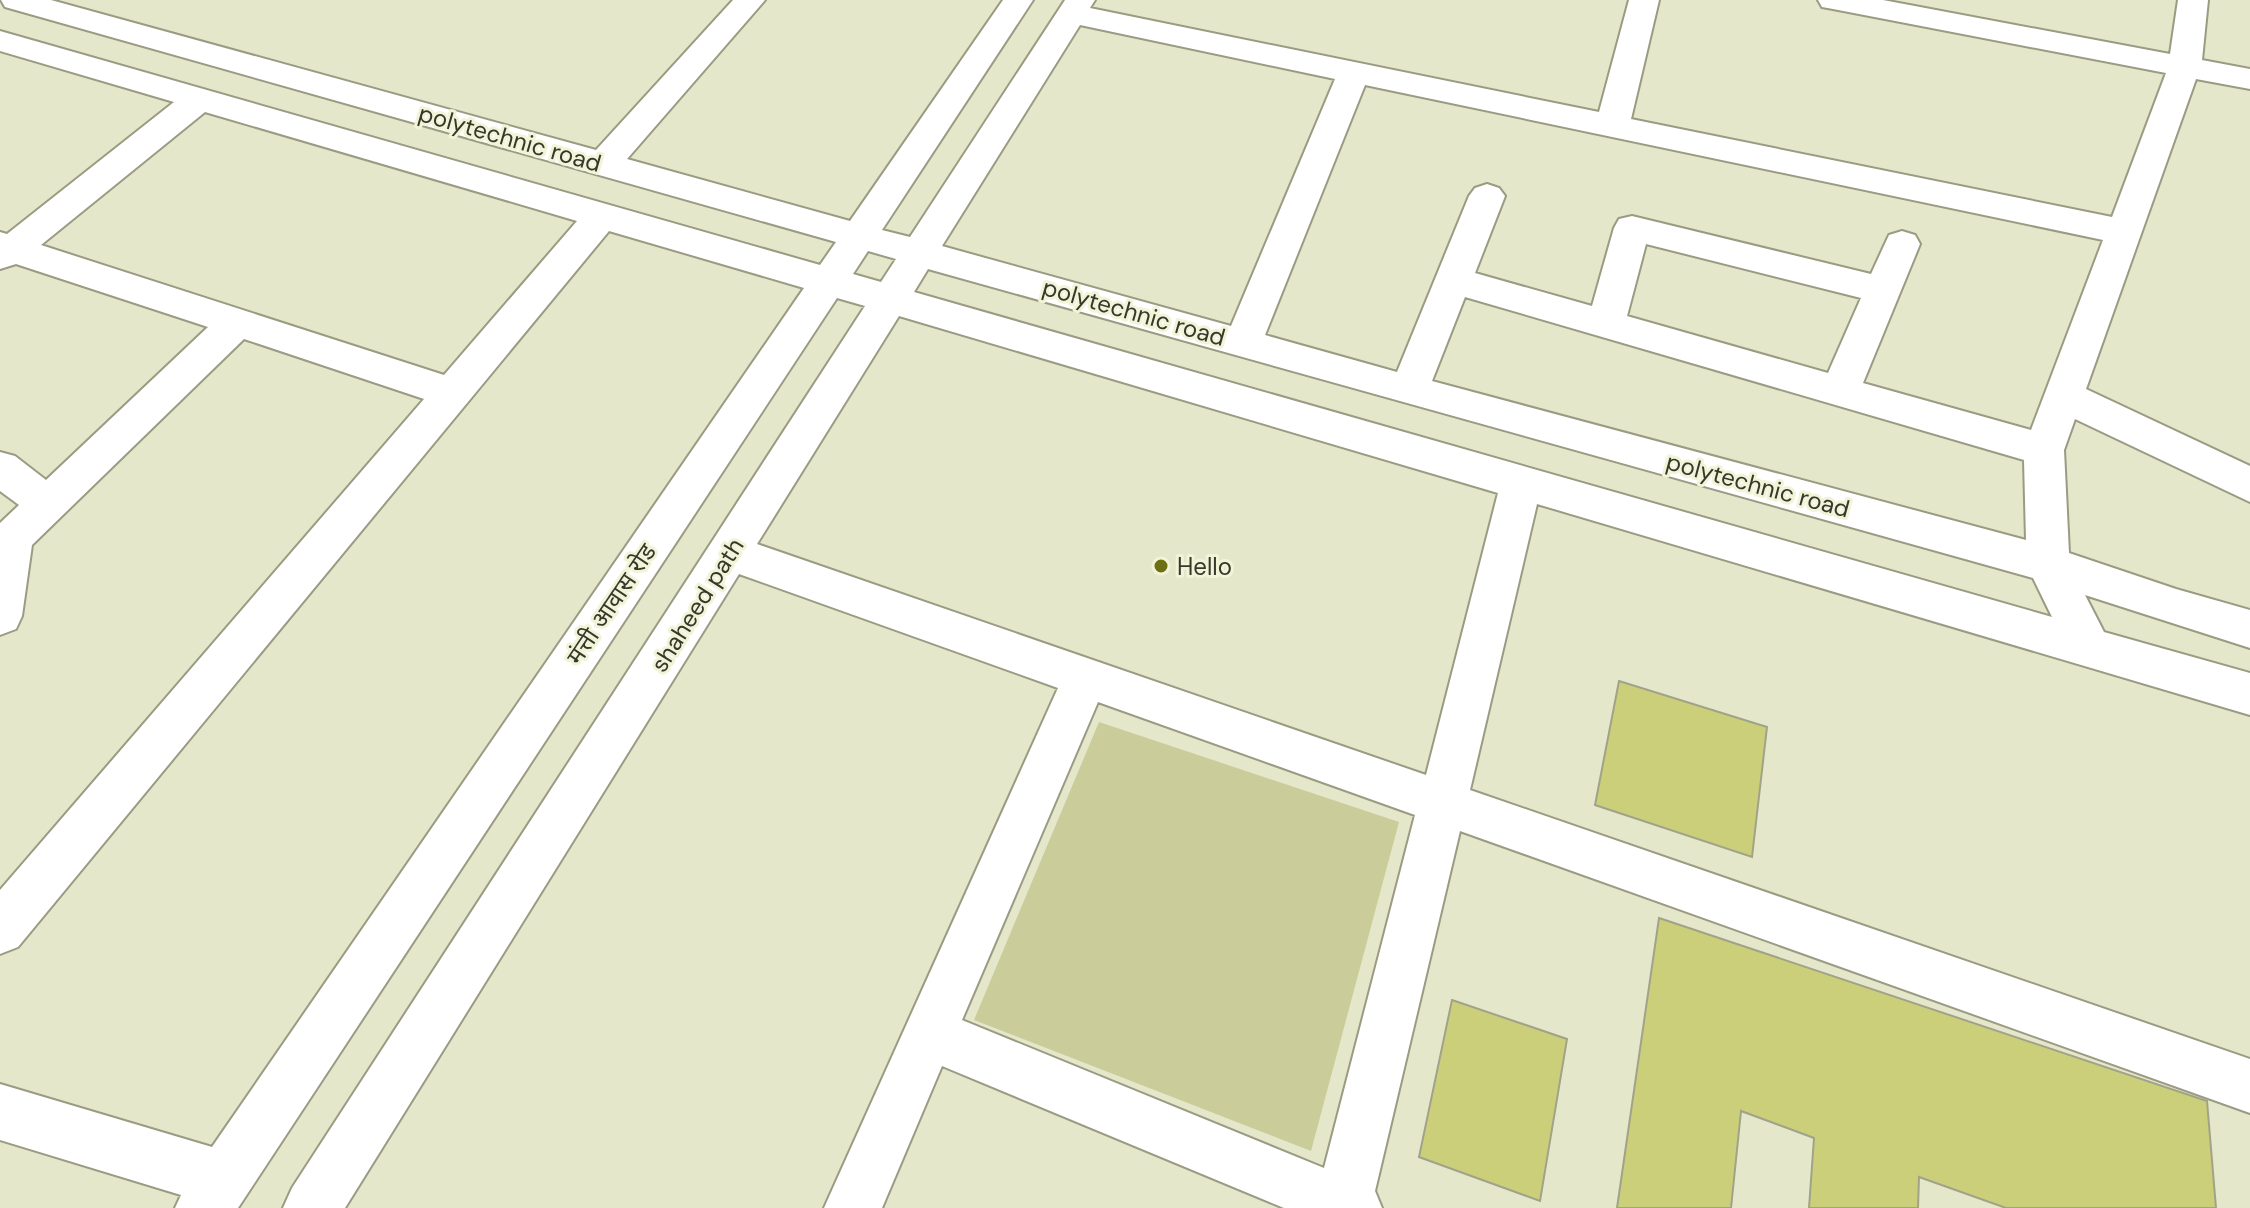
<svg xmlns="http://www.w3.org/2000/svg" width="2250" height="1208" font-family="'DM Sans','Noto Sans Devanagari',sans-serif">
<rect width="100%" height="100%" fill="#e5e7cb"/>
<path fill="#cacd99" d="M1099,722L1399,822L1311,1151L974,1020Z"/>
<g fill="#cccf79" stroke="#a1a389" stroke-width="2">
<path d="M1619,681L1767,727L1752,857L1595,805Z"/>
<path d="M1659,918L2207,1101L2216,1208H2006L1919,1177L1918,1208H1809L1814,1138L1741,1111L1731,1208H1617Z"/>
<path d="M1452,1000L1567,1039L1540,1201L1419,1157Z"/>
</g>
<g fill="none" stroke-linecap="round" stroke-linejoin="round">
<g stroke="#9a9b82" stroke-width="4">
<path id="minor" d="M1,0H51L596,150L733,0H765L627,159L850,221L1003,0H1033L882,230L910,237L1065,0H1095L1090,8L1599,112L1629,0H1659L1631,119L2112,217L2166,73L1833,9L1822,7L1818,0H1883L2170,54L2178,0H2208L2202,60L2250,69V89L2196,79L2086,389L2250,466V502L2075,419L2064,450L2069,553L2176,589L2250,610V648L2085,595L2104,632L2250,673V715L1537,504L1470,790L2250,1059V1113L1460,831L1375,1191L1382,1208H1284L942,1066L882,1208H824L1058,688L739,574L345,1208H283L292,1188L865,306L837,298L238,1208H175L181,1195L0,1140V1084L212,1147L804,288L609,231L18,947L0,954V890L424,399L244,339L32,545L22,616L16,629L0,635V523L19,505L0,491V452L15,456L46,480L208,327L16,264L0,269V232L7,234L174,102L0,51V31L820,265L836,242L5,7ZM1080,25L1335,79L1231,326L942,246ZM1365,85L2103,240L2031,430L1863,383L1920,244L1915,235L1902,231L1889,235L1871,274L1632,216L1619,219L1614,228L1592,306L1475,273L1505,196L1499,188L1487,184L1475,188L1469,196L1397,372L1265,335ZM205,112L577,221L444,375L41,245ZM1646,244L1861,298L1828,373L1627,316ZM868,251L896,259L881,282L853,274ZM928,269L2033,578L2052,617L914,292ZM1465,297L2024,460L2026,540L1432,381ZM899,316L1498,493L1426,775L757,544ZM1098,702L1415,815L1324,1168L962,1020Z"/>
</g>
<use href="#minor" fill="#fff" fill-rule="evenodd"/>
</g>
<circle fill="#6e6f12" stroke="#f2f4d8" stroke-width="3" cx="1161" cy="566" r="8"/>
<g text-anchor="middle" dominant-baseline="central" stroke-width="6" stroke-linejoin="round" paint-order="stroke">
<g font-size="24" fill="#37382d" stroke="#f2f4d8">
<text transform="translate(510 138) rotate(16)">polytechnic road</text>
<text transform="translate(1134 312) rotate(16)">polytechnic road</text>
<text transform="translate(1758 485) rotate(15)">polytechnic road</text>
<text transform="translate(611 604) rotate(-56)">मंत्ती आवास रोड</text>
<text transform="translate(697 605) rotate(-58)">shaheed path</text>
</g>
<g font-size="24" fill="#37382d" stroke="#f2f4d8" text-anchor="start">
<text x="1177" y="566">Hello</text>
</g>
</g>
</svg>
